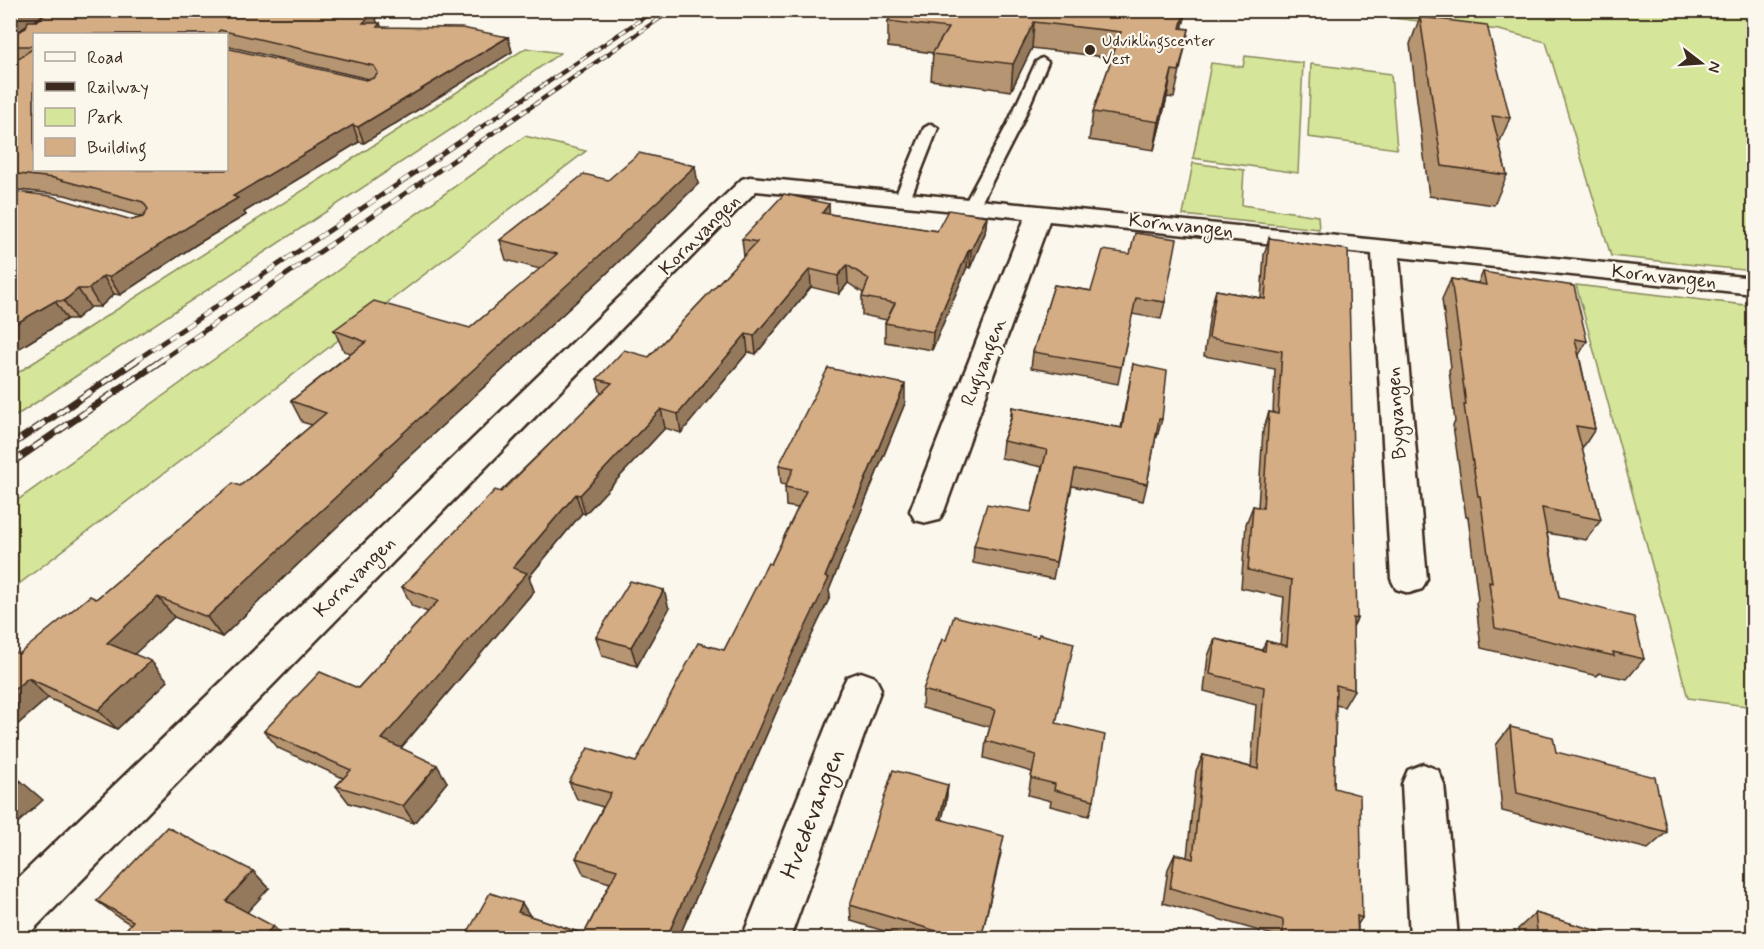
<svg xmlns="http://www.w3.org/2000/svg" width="1764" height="949" font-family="Mynerve,sans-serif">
<rect width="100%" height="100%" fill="#fbf7ec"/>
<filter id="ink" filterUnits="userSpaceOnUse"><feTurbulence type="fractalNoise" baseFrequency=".0167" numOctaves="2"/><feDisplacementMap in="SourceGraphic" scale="12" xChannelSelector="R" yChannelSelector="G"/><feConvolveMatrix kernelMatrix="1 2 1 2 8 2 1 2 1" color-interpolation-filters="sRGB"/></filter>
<g filter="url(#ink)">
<g fill="#d5e599" stroke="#88885c" stroke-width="1.5">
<path d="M1359,11H1753V271L1611,256L1546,42L1499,30L1383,17Z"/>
<path d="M526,48L560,53L464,121L11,419V377Z"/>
<path d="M1245,56L1303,63L1298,173L1193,158L1211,63L1243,67Z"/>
<path d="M1311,64L1391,74L1397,149L1308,137Z"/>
<path d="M525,136L586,151L11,590V505Z"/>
<path d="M1193,163L1244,170L1242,205L1318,216L1319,229L1183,215Z"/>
<path d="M1576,285L1753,306V707L1688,698Z"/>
</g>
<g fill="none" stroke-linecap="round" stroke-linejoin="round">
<g stroke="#3b2a1e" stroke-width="5">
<g id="lane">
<path d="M1042,58L1048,62L1021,125L980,205L978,208H966L964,205L1007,125L1036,62Z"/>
<path d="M931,124L938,128L911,197L908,200H898L895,197L924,128Z"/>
</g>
</g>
<g stroke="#3b2a1e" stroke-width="5">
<g id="street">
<path d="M750,177L1754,278V294L1399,257L1427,579L1422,589L1409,593L1396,589L1391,579L1372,254L1049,221L944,511L939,520L927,523L915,520L910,511L1025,218L756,191L27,936L10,938V886L742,179Z"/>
<path d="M861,672L875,677L881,689L790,938H742L841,689L847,677Z"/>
<path d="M1423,764L1438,770L1444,784L1458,938H1410L1402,784L1408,770Z"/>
</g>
</g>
<use href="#lane" fill="#fbf7ec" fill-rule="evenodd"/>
<use href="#street" fill="#fbf7ec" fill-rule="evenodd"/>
<g stroke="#3b2a1e" stroke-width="4.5">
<g id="rail-far2">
<path d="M434,159L655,10"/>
<path d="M455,159L672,10"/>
</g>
</g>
<g stroke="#3b2a1e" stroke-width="5">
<g id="rail-far1">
<path d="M135,361L437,158"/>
<path d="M160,361L457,158"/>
</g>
</g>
<g stroke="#3b2a1e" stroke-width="7">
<g id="rail">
<path d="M10,446L137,360"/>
<path d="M10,464L162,360"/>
</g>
</g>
<use href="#rail-far2" stroke="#fbf7ec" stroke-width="3" stroke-dasharray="8" stroke-linecap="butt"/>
<use href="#rail-far1" stroke="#fbf7ec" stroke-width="4" stroke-dasharray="10" stroke-linecap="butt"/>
<use href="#rail" stroke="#fbf7ec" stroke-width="4.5" stroke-dasharray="14" stroke-linecap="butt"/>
</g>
<g fill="#b69572" stroke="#3b2a1e" stroke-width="1.5" fill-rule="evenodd">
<path d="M10,10H50L35,21L374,12L377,23L382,27L508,37L512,52L364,143L359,142L244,212L246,215L197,244L120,295L114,294L100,307H90L76,319H67L10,354V191L132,220L142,217L65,195L10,189V64L14,62H10ZM34,34H226V46L369,79L34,170Z"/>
<path d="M896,10H1187L1182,28L1189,29L1174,98L1167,97L1154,150L1089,140L1093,112L1112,58L1032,48L1011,91L931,80L933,53L888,47V21Z"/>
<path d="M1420,17L1510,118L1499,144L1507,175L1494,205L1429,196L1410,44Z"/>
<path d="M608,180L698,184L603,277L392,472V474L222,637L174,617L134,654L168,681L117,729L48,698L10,731L19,654L96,599L240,486L312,425L302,422L291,401L351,353L344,351L334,330L470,328L540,269L506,260L500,240Z"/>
<path d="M830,214L937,231L987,216L985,233L970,268L967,267L932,350L885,342V323L887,320L862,315V297L863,293L848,283L839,294L811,287L756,354L748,352L681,433L665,428L585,514L582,513L529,577L534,591L401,748L447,782L414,823L349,803L336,786L343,778L278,748L264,731L358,688L428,612L412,606L402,587L601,394L597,379L649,357L744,256L742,239Z"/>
<path d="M1269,238L1357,619L1353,627L1354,690L1344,707L1336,705L1334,788L1362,918L1358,924V939H1273V935L1163,903L1168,869L1175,854L1187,857L1196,771L1203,755L1251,767L1256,705L1204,691L1208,656L1215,639L1262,650L1266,641L1280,645L1284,597L1241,588L1246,524L1253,506L1258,507L1263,430L1269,412L1273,413L1275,369L1204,356L1211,307L1216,290L1261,298L1264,255Z"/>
<path d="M1483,272L1587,341L1579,355L1595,429L1582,449L1601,520L1586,540L1547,533L1559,598L1644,659L1627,679L1599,673L1597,676L1481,648L1476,603L1478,600L1468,517H1466L1453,425L1455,422L1449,370L1451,367L1442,299L1451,279L1478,283Z"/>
<path d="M1054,285L1165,302L1161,319L1132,314L1118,384L1031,368L1033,352Z"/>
<path d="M1133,364L1162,419L1157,437L1156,436L1147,484L1143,501L1072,486L1053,579L973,563L974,546L1031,512L1042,467L1001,458L1003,441L1010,421L1012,407L1121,428Z"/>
<path d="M905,403L829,590L830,597L788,685L678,939H464L530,916L584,934L610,883L584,875L576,858L603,807L577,799L569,782L636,762L724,650L771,564L798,508L786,506L785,487L786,485L781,484L779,465Z"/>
<path d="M669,609L637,666L602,656L596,637Z"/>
<path d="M946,640L1056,723L1094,800L1089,816L1050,806L1051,801L1028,795L1032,772L984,758L986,741L990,727L922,708L923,690Z"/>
<path d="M1510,727L1556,752L1667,832L1648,849L1502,811L1496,745Z"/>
<path d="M948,785L946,802L942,819L1001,853L981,939H910L851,921L850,905Z"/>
<path d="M253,871L269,888L130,924L117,916L97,901Z"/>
<path d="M1535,913L1625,939H1519L1518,929Z"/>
</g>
<g fill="#94795d" stroke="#3b2a1e" stroke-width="1.5">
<path d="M19,10H50L10,37V16Z"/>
<path d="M1185,10L1187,11L1175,54L1180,28Z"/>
<path d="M374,12L378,25L380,23L385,38L363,23Z"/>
<path d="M1034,22L1032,48L1011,91L1013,64Z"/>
<path d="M508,37L512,52L364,143L358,127Z"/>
<path d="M1172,70L1167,97L1154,150L1159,122Z"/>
<path d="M353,125L359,142L244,212L246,215L197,244L120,295L109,277L233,196Z"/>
<path d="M695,166L698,184L603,277L392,472V474L222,637L207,617L381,453Z"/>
<path d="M829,204L830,222L822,213Z"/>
<path d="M987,216L985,233L970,268L971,250Z"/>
<path d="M969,249L967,267L932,350L933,332Z"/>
<path d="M847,265L848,283L839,294L838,276Z"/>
<path d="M810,269L811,287L756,354L754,336Z"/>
<path d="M103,276L114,294L100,307L89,289Z"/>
<path d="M78,289L90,307L76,319L64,301Z"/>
<path d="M55,301L67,319L10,354V327Z"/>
<path d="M746,334L748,352L681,433L678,414Z"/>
<path d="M905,384V403L829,590L830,597L788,685L678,939H666L825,577Z"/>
<path d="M661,409L665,428L585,514L580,495Z"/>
<path d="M576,494L582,513L529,577L534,591L394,756L382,739L513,568Z"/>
<path d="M664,590L669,609L637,666L631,647Z"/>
<path d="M158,597L174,617L125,663L107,643Z"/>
<path d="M151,661L168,681L117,729L98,710Z"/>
<path d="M28,678L48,698L10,731V693Z"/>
<path d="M437,765L447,782L414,823L403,806Z"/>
<path d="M21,781L43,800L10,830V791Z"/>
<path d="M948,785L946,802L938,836L939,819Z"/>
<path d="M253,871L269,888L243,917L226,901Z"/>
<path d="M522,903L532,919L518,912Z"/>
<path d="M273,926L286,939H262Z"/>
</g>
<g fill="#d4ad85" stroke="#3b2a1e" stroke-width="1.5">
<path d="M10,10H19L10,16Z"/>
<path d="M51,10H323L374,12L363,23H380L377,27L462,28L508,37L358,127L353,125L233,196L238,198L188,227L109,277L103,276L89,289H78L64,301H55L10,327V191L51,196L132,220L143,217L148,209L143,202L54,178L10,173V64L34,48V170H226V48L366,80L374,78L378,73L374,66L220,30L217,33V34H34V46H10V36L26,28L28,21H37Z"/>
<path d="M896,10H1185L1180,28L1189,29L1179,71L1172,70L1159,122L1093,112L1121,32L1034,22L1013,64L932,54L948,28L888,21Z"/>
<path d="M1420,17L1487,25L1510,118L1492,116L1507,175L1442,166Z"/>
<path d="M639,153L695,166L598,257L381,453H383L207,617L158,597L107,643L151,661L98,710L28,678L10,693V650L19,654L90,596L96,599L233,483L240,486L326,413L291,401L366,342L334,330L374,301L470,328L557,254L500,240L584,174L608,180Z"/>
<path d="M784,194L829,204L822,213L937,231L948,210L987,216L971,250L969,249L933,332L885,323L895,303L862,297L869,279L847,265L838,276L810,269L754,336L746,334L678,414L661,409L580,495L576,494L513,568L527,573L382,739L437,765L403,806L336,786L351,770L264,731L320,672L358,688L438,601L402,587L495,490L501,492L612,383L597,379L624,350L649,357L757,242L742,239Z"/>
<path d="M1135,233L1177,239L1165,302L1136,298L1121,367L1033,352L1054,285L1091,291L1103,250L1130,254Z"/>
<path d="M1269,238L1348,250L1357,619L1353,618L1354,690L1336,685L1334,788L1360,795L1362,918L1357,916L1358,939H1283V920L1170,888L1175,854L1193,859L1203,755L1258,769L1264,687L1210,674L1215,639L1265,651L1266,641L1287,646L1292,580L1248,570L1253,506L1263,508L1269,412L1278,414L1282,351L1209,338L1216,290L1265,299Z"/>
<path d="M1483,272L1574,286L1587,341L1575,339L1595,429L1576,426L1601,520L1542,508L1559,598L1634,617L1644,659L1613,652L1614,656L1495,628L1489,582L1492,583L1480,496H1478L1464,405H1466L1459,350H1461L1451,279L1486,285Z"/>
<path d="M1133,364L1167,371L1162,419H1159L1147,484L1075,469L1056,562L974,546L987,504L1031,512L1047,450L1003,441L1012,416V407L1122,428Z"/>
<path d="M828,368L905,384L825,577L829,578L786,667L666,939H464L490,893L522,903L518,912L584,934L617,870L576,858L611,793L569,782L588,748L636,762L698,643L724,650L768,563L771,564L806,491L785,487L794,468L779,465Z"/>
<path d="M630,581L664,590L631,647L596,637Z"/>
<path d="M954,616L1038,637L1039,634L1074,643L1056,723L1105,735L1094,800L1054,790L1055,784L1031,778L1036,755L986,741L995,710L923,690L942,639L946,640Z"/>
<path d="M1510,727L1553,737L1556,752L1655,777L1667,832L1517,793Z"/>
<path d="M893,770L948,785L939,819L1004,836L981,939H963L850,905Z"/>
<path d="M10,775L21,781L10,791Z"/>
<path d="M167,827L253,871L226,901L273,926L262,939H118L133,921L97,901Z"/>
<path d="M1535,913L1625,939H1538Z"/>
</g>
</g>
<circle fill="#3b2a1e" stroke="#fbf7ec" stroke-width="2" cx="1090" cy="50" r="6"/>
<g text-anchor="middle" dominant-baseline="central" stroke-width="4.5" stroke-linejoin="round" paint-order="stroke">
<g font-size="16" fill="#3b2a1e" stroke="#fbf7ec" text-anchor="start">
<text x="1102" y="41">Udviklingscenter<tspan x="1102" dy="18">Vest</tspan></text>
</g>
<g font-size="20" fill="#3b2a1e" stroke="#fbf7ec">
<text transform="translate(1181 226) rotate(6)">Kornvangen</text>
<text transform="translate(700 235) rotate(-45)">Kornvangen</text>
<text transform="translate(1664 277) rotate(6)">Kornvangen</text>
<text transform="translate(984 362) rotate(-69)">Rugvangen</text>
<text transform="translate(1397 413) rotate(-94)">Bygvangen</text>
<text transform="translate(355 577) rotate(-45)">Kornvangen</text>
</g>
<g font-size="24" fill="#3b2a1e" stroke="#fbf7ec">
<text transform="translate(813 814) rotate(-69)">Hvedevangen</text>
</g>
</g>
<rect width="1764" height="949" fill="none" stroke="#fbf7ec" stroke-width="36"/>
<rect x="18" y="18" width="1728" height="913" fill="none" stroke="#3b2a1e" stroke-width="2" filter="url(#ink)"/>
<rect x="33" y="33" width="195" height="138" fill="#fbf7ec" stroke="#aea59a" stroke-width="1.5"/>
<rect x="45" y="52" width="30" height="9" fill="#fbf7ec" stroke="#aea59a" stroke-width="1.5"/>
<text x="87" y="63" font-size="18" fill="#3b2a1e">Road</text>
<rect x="45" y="82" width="30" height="9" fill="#3b2a1e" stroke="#aea59a" stroke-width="1.5"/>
<text x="87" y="93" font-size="18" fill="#3b2a1e">Railway</text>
<rect x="45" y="108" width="30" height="18" fill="#d5e599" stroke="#aea59a" stroke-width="1.5"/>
<text x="87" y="123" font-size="18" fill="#3b2a1e">Park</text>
<rect x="45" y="138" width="30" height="18" fill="#d4ad85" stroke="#aea59a" stroke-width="1.5"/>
<text x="87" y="153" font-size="18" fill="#3b2a1e">Building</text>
<g transform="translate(1701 63) rotate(107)" stroke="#fbf7ec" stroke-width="4.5" paint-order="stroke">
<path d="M0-4.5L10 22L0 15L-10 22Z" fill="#3b2a1e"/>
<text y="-9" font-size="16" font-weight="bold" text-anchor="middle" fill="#3b2a1e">N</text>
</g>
</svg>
